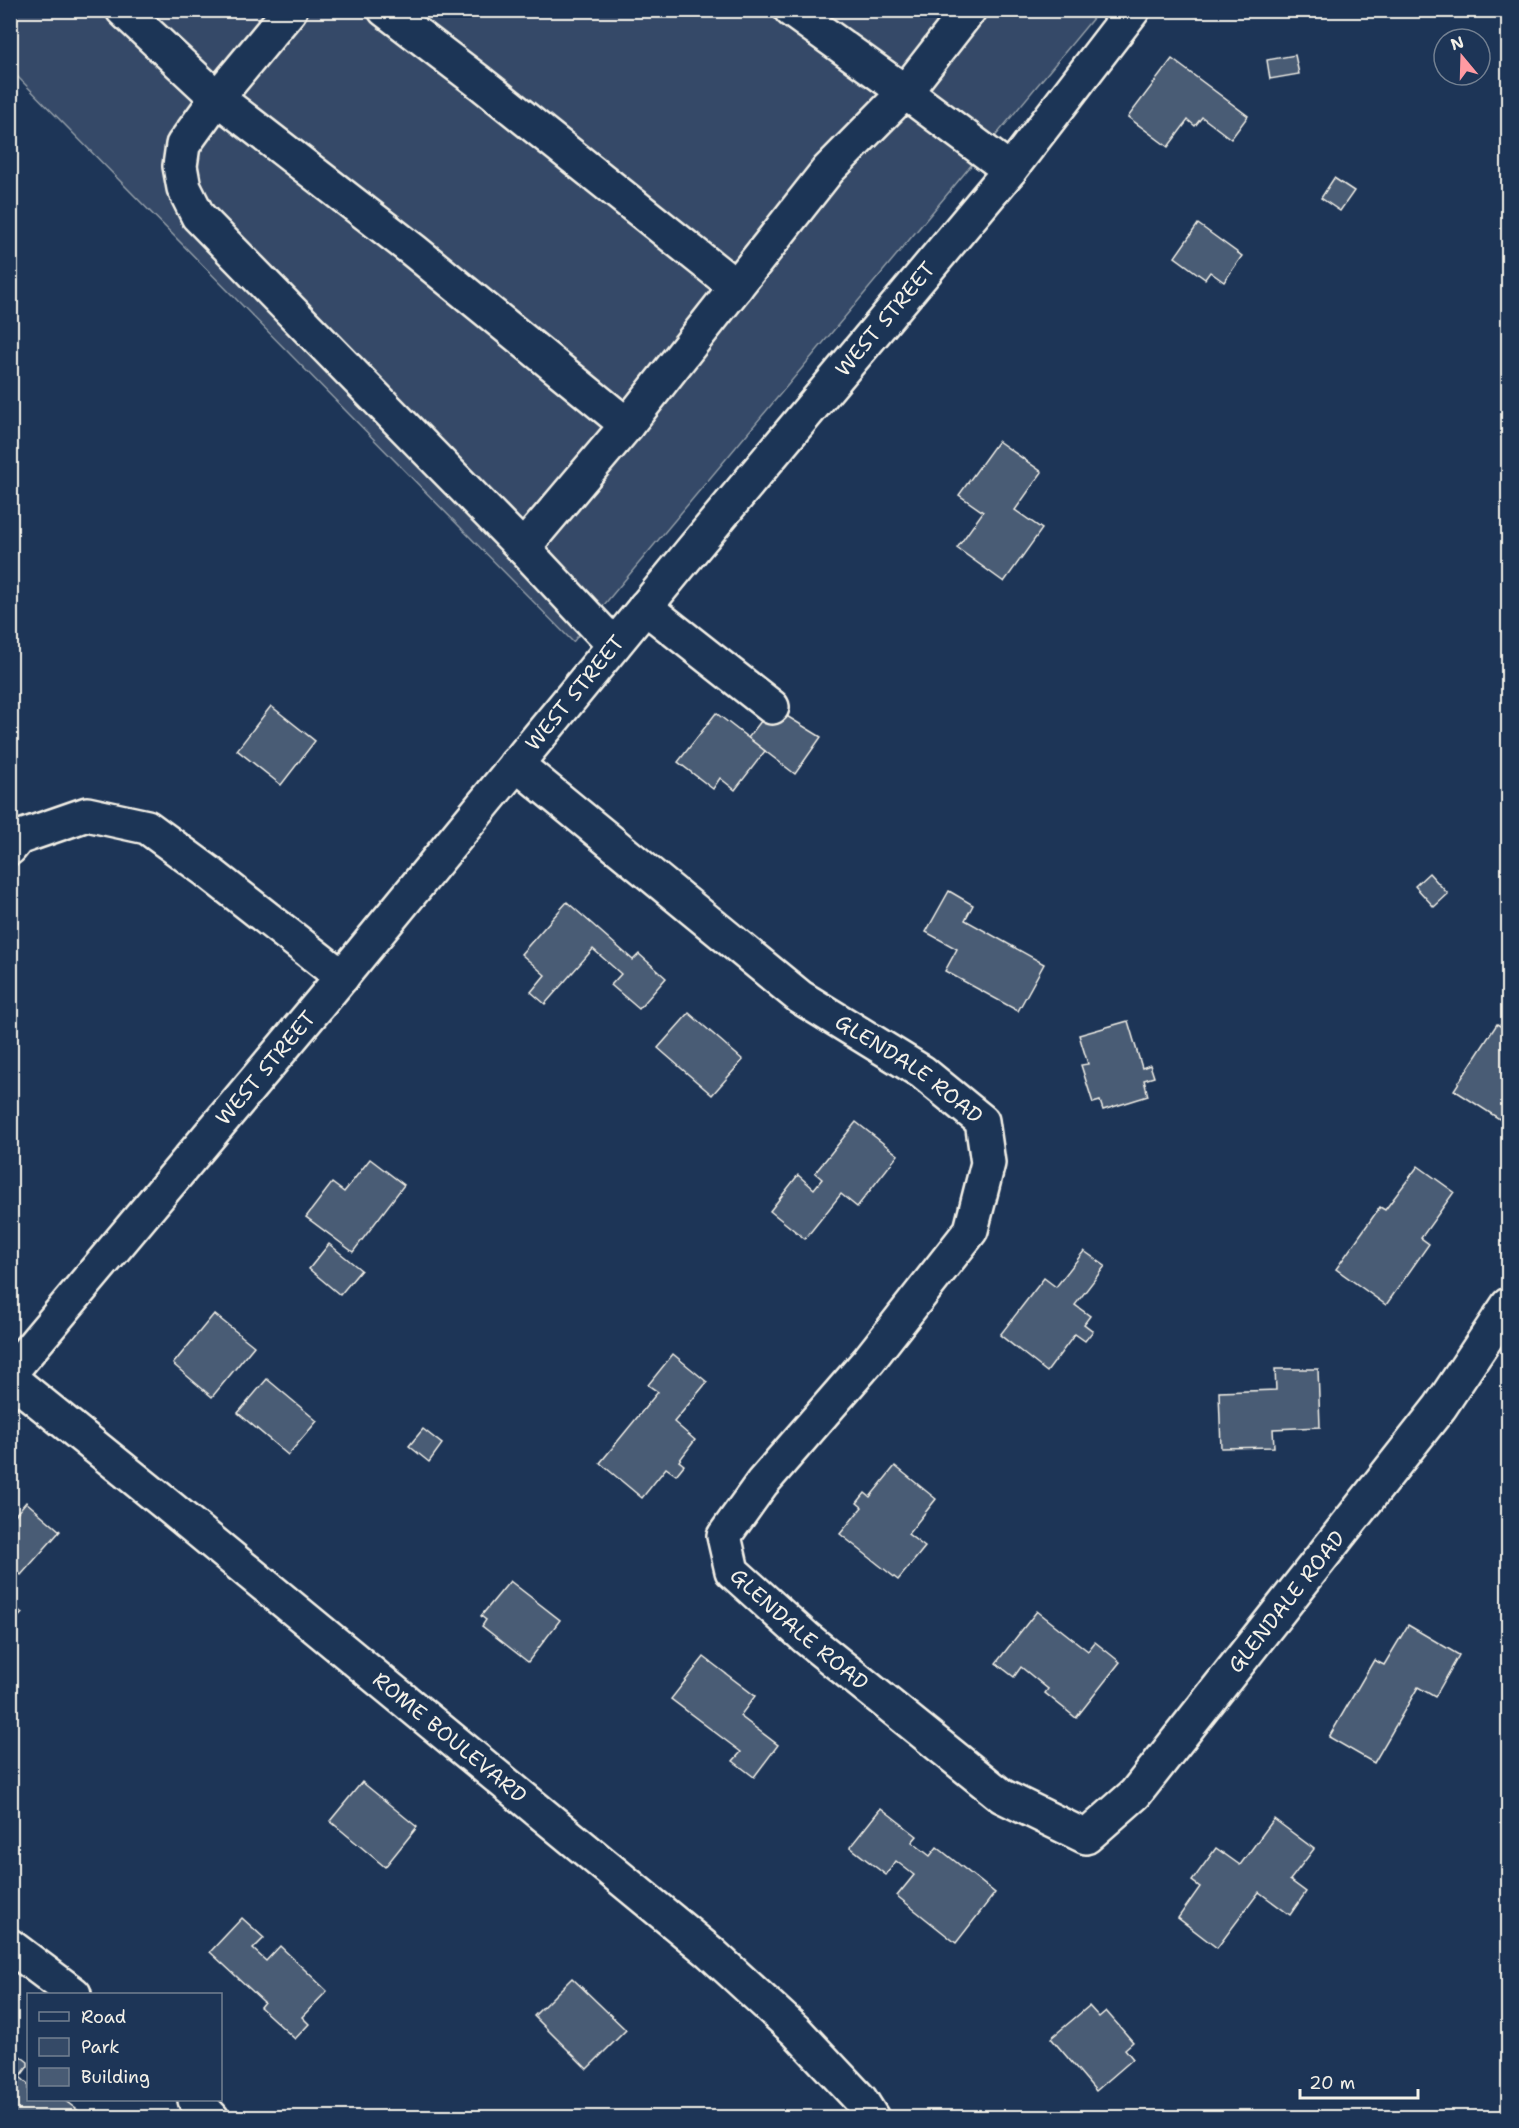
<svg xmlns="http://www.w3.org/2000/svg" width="1519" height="2128" font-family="'Shantell Sans',sans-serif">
<rect width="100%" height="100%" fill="#1d3557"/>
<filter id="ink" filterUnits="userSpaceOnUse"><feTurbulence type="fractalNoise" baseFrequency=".0167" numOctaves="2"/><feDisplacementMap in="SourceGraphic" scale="12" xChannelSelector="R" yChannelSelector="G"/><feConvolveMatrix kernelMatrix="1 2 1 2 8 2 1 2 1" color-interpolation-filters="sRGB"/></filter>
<g filter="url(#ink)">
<path fill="#354a67" stroke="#949ea8" stroke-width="1.5" d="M10,11H1099L935,209L573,642L11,70Z"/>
<g fill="#485b74" stroke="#f4f1e8" stroke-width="1.5">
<path d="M1295,55L1299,74L1270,79L1267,60Z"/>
<path d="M1172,59L1248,116L1231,139L1202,117L1195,126L1188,120L1168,147L1128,117Z"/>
<path d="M1334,178L1354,191L1340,211L1321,198Z"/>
<path d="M1198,224L1242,256L1224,282L1210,272L1205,279L1175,257Z"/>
<path d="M998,441L1042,472L1015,510L1042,529L1004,582L957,548L983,512L959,495Z"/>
<path d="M271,706L315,741L281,785L237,750Z"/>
<path d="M772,707L821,737L795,774L748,738Z"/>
<path d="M716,713L765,751L735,790L720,778L713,789L678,762Z"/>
<path d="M1429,873L1448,894L1434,907L1415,886Z"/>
<path d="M949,891L973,905L965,920L1044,964L1018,1011L945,971L957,949L926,932Z"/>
<path d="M567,902L633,960L639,954L666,978L639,1009L611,985L621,974L593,949L545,1004L531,992L545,975L521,954Z"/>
<path d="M689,1013L743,1060L712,1095L658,1048Z"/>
<path d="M1128,1021L1142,1068L1150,1065L1154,1077L1144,1080L1148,1096L1103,1110L1100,1101L1093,1103L1081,1065L1088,1064L1079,1035Z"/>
<path d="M1497,1024L1508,1031V1115L1504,1122L1454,1090Z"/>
<path d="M856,1122L898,1155L857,1207L841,1194L805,1239L770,1211L798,1175L814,1189L822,1179L815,1173Z"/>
<path d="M370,1159L404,1185L353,1252L306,1217L332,1183L344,1192Z"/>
<path d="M1418,1166L1454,1192L1421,1238L1429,1244L1386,1305L1336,1269L1380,1207L1385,1210Z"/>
<path d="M329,1244L361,1270L340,1295L309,1269Z"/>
<path d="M1084,1251L1105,1266L1075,1305L1090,1316L1084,1324L1093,1331L1085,1341L1075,1334L1047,1372L1000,1335L1044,1278L1056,1287Z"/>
<path d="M214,1314L254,1346L212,1397L173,1364Z"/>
<path d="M673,1354L707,1382L674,1422L695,1440L679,1461L684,1465L676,1475L666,1468L642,1498L600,1463L658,1392L648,1385Z"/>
<path d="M1275,1369H1318L1320,1427L1273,1429L1274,1447L1221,1448L1219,1392L1276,1390Z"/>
<path d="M267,1379L317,1421L288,1455L238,1413Z"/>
<path d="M423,1429L442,1444L429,1462L409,1446Z"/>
<path d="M895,1466L936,1499L908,1534L925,1547L898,1580L840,1534L862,1507L857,1503L865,1493L870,1497Z"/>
<path d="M26,1502L60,1531L21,1575L10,1566V1521Z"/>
<path d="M510,1581L560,1620L528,1662L482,1626L486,1620L481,1616Z"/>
<path d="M10,1603L22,1613L10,1626Z"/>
<path d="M1037,1611L1088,1651L1095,1642L1120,1662L1076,1718L1045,1693L1048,1689L1021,1667L1014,1677L996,1663Z"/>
<path d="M1408,1625L1459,1655L1435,1697L1418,1687L1374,1763L1329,1737L1374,1660L1384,1665Z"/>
<path d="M704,1657L755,1696L740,1716L778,1745L754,1777L733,1761L741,1752L671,1699Z"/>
<path d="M362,1782L417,1827L385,1867L330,1821Z"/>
<path d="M881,1808L917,1836L912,1842L930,1856L937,1847L995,1893L956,1943L897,1896L914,1875L896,1861L886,1875L850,1847Z"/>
<path d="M1274,1819L1314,1849L1290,1880L1306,1892L1290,1915L1259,1892L1217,1948L1178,1918L1200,1887L1192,1881L1216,1848L1240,1865Z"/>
<path d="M242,1918L264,1938L253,1949L266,1961L280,1946L327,1991L302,2017L309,2024L295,2039L260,2007L264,2002L210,1952Z"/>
<path d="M572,1978L626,2030L587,2069L534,2016Z"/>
<path d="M1089,2006L1099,2017L1106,2011L1133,2042L1125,2049L1133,2059L1096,2091L1051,2038Z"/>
<path d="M10,2048L28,2062V2066L20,2077L28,2084V2100H64L88,2118H10Z"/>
</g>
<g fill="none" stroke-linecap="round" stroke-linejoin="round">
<g stroke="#f4f1e8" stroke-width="38">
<g id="minor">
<path d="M123,10L217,98L413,250L627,425"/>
<path d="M290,10L217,98L183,145L180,166L184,188L198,216L523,548L627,425L828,170L905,92L1010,170"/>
<path d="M385,10L478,81L736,287"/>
<path d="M791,10L905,92L969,10"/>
<path d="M523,548L614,645"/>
<path d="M645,607L772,707"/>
<path id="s1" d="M516,764L800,997L922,1072L982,1121L988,1163L971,1230L869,1360L762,1483L724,1536L732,1571L805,1637L1002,1796L1086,1837L1135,1794L1440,1407L1508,1305"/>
<path d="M10,848L18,838L87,814L147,827L207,871L342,977"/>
<path id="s2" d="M10,1378L166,1504L710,1952L796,2031L860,2099L872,2118"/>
<path d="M10,1946L74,1994"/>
<path d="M195,2100L212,2118"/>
</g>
</g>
<g stroke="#f4f1e8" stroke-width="38">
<g id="major">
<path id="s3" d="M10,1373L322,1001L693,549L1010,170L1133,10"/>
</g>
</g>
<use href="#minor" stroke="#1d3557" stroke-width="33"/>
<use href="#major" stroke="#1d3557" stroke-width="33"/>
</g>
</g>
<g text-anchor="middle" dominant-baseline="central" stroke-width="5" stroke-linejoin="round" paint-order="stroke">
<g font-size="21" fill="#f4f1e8" stroke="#1d3557">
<text stroke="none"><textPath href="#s3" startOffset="1370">WEST STREET</textPath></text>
<text stroke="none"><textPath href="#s3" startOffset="884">WEST STREET</textPath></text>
<text stroke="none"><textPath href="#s3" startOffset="398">WEST STREET</textPath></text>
<text stroke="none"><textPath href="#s1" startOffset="498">GLENDALE ROAD</textPath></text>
<text stroke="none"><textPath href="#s1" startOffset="1884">GLENDALE ROAD</textPath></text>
<text stroke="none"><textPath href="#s1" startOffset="1218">GLENDALE ROAD</textPath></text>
<text stroke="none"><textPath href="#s2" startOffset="568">ROME BOULEVARD</textPath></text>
</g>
</g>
<rect width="1519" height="2128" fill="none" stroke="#1d3557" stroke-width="36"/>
<rect x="18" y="18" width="1483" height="2092" fill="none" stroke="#f4f1e8" stroke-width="2" filter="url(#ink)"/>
<rect x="27" y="1993" width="195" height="108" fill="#1d3557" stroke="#738091" stroke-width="1.5"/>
<rect x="39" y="2012" width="30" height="9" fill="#1d3557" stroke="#738091" stroke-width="1.5"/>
<text x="81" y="2023" font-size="18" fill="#f4f1e8">Road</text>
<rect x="39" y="2038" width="30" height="18" fill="#354a67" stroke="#738091" stroke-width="1.5"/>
<text x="81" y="2053" font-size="18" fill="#f4f1e8">Park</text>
<rect x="39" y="2068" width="30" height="18" fill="#485b74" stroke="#738091" stroke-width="1.5"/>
<text x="81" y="2083" font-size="18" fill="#f4f1e8">Building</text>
<g transform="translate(1462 57) rotate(341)"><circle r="28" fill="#1d3557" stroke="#738091" stroke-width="1.5"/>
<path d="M0-4.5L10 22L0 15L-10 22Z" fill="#ff9aa2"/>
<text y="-9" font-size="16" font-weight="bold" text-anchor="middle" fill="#f4f1e8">N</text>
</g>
<path d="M1300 2089v9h118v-9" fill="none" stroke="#f4f1e8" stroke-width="3"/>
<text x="1309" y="2089" font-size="18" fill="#f4f1e8" stroke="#1d3557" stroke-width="4.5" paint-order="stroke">20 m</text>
</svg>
